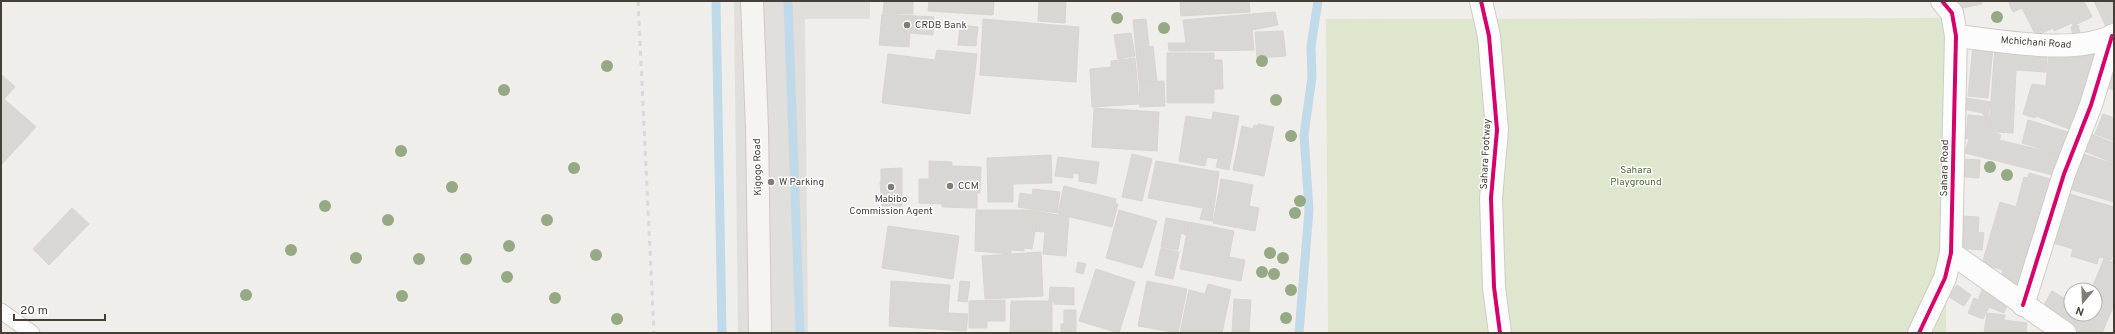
<svg xmlns="http://www.w3.org/2000/svg" width="2115" height="334" font-family="Overpass,sans-serif">
<rect width="100%" height="100%" fill="#f0eeea"/>
<path fill="#dee7cd" d="M1945,18L1946,333H1328L1326,19Z"/>
<path fill="#e1dfdb" d="M734,1H870V19H805L808,333H738Z"/>
<g fill="none" stroke-linecap="round" stroke-linejoin="round">
<g stroke="#c0dae9" stroke-width="9">
<path d="M716,1L722,333"/>
<path d="M788,1L800,333"/>
<path d="M1299,333L1309,210L1304,135L1312,77L1311,46L1318,1"/>
</g>
</g>
<g fill="#d9d7d3" stroke="#d8d5d0">
<path d="M884,1H913V14L883,13Z"/>
<path d="M929,1H994L993,15L928,11Z"/>
<path d="M1039,1H1066L1065,23L1038,21Z"/>
<path d="M1180,1H1249L1250,12L1181,16Z"/>
<path d="M1960,1H1981L1982,4L1962,8Z"/>
<path d="M2008,1H2084L2092,17L2073,26L2072,23L2054,31L2053,28L2036,36L2022,8L2013,12Z"/>
<path d="M2094,1H2114V28L2108,31Z"/>
<path d="M1275,12L1278,25L1252,30L1254,50L1187,51L1183,20Z"/>
<path d="M882,14L934,17L933,35L910,33L909,47L879,45Z"/>
<path d="M983,19L1079,27L1076,82L980,75Z"/>
<path d="M1146,19L1149,47L1153,46L1157,81L1139,82L1133,20Z"/>
<path d="M960,25L978,27L976,46L958,45Z"/>
<path d="M2078,25L2081,37L2074,39L2071,27Z"/>
<path d="M1283,31L1286,56L1257,58L1255,32Z"/>
<path d="M1131,33L1135,56L1118,59L1114,35Z"/>
<path d="M1168,43H1185L1186,51H1169Z"/>
<path d="M1973,45L1993,47L1988,98L1968,96Z"/>
<path d="M1995,46L2047,50L2046,72L2016,70L2013,133L1997,132V128L1989,127Z"/>
<path d="M937,50L977,54L970,114L882,103L888,54L935,60Z"/>
<path d="M2049,50L2101,54L2072,128L2069,127V129L2036,116L2035,118L2023,114L2032,84L2046,86Z"/>
<path d="M1167,53H1214V60H1222L1223,89H1214V103H1167Z"/>
<path d="M1135,58L1139,104L1092,107L1090,69L1111,67V61Z"/>
<path d="M2114,72V90L2108,88Z"/>
<path d="M2,75L15,87L4,99L36,127L1,165Z"/>
<path d="M1164,81L1165,106L1140,107L1139,82Z"/>
<path d="M1961,97L1990,102L1988,116L1983,115V113L1958,108Z"/>
<path d="M1094,108L1159,112L1157,151L1092,147Z"/>
<path d="M1213,112L1239,116L1229,170L1216,167L1218,159L1207,157L1205,166L1179,161L1186,116L1212,120Z"/>
<path d="M2103,114L2114,118V141L2095,134Z"/>
<path d="M1968,115L1989,117V127L1996,129V133L2001,135L1999,140L2062,155L2057,176L1965,153L1969,139L1966,138Z"/>
<path d="M2028,120L2068,132L2061,155L2022,143Z"/>
<path d="M1258,124L1274,127L1264,176L1233,170L1242,126L1253,129L1254,125L1258,126Z"/>
<path d="M2086,132L2114,143V163L2079,149Z"/>
<path d="M2077,152L2114,164V202L2066,188Z"/>
<path d="M1132,154L1152,159L1142,201L1122,197Z"/>
<path d="M1051,155L1052,183L1013,184V202H988L987,158Z"/>
<path d="M1058,157L1099,162L1096,184L1079,181V174L1073,173V178L1055,176Z"/>
<path d="M1963,159L1980,160L1979,178L1956,176Z"/>
<path d="M929,161L952,162V166L981,167L980,193H977V208L942,207V204L919,203V179H929Z"/>
<path d="M1156,161L1219,172L1212,221L1200,219L1203,208L1148,198Z"/>
<path d="M902,168V206H882L880,182H881V169Z"/>
<path d="M2029,173L2057,181L2027,288L2000,280L2003,270L1982,264L2000,202L2016,207L2024,177L2028,178Z"/>
<path d="M1221,179L1253,185L1249,206L1259,208L1255,231L1213,223Z"/>
<path d="M1064,186L1116,199L1115,203L1118,204L1112,227L1058,214Z"/>
<path d="M1033,189L1060,192L1057,213L1018,207L1020,193L1032,195Z"/>
<path d="M2066,193L2114,207V252L2111,260L2099,257L2097,264L2071,256L2073,249L2047,241Z"/>
<path d="M72,208L89,224L49,265L33,249Z"/>
<path d="M976,210H1030L1069,217L1066,256L1043,254L1045,232L1035,231L1032,249L1024,248V251L1011,250V254L975,251Z"/>
<path d="M1119,210L1157,221L1142,268L1106,258Z"/>
<path d="M1961,216L1979,217L1978,232L1984,233L1982,250L1958,248Z"/>
<path d="M1166,218L1188,222L1186,235L1181,233L1178,250L1161,247Z"/>
<path d="M1189,222L1234,231L1229,257L1245,260L1241,281L1180,269Z"/>
<path d="M888,226L959,236L953,279L882,268Z"/>
<path d="M1161,248L1179,252L1173,279L1155,275Z"/>
<path d="M1041,252L1043,296L985,299L982,256Z"/>
<path d="M2114,257V305L2102,333H2073L2081,314H2095V290H2091L2104,259L2112,262Z"/>
<path d="M1078,262L1086,264L1083,274L1076,272Z"/>
<path d="M1096,269L1135,282L1119,333L1079,321Z"/>
<path d="M891,281L950,285L948,313L968,314L966,331L889,326Z"/>
<path d="M960,281L970,282L967,302L958,301Z"/>
<path d="M1147,281L1187,289L1178,333L1138,326Z"/>
<path d="M1208,284L1231,290L1222,333H1180L1189,290L1205,294Z"/>
<path d="M1957,285L1971,295L1964,306L1949,297Z"/>
<path d="M1050,287L1074,288V305L1054,304V301H1049Z"/>
<path d="M1983,287L2010,298L2004,313L1989,307L1983,319L1968,313L1974,298L1978,300Z"/>
<path d="M2052,291L2071,302V314H2080L2073,330L2041,310Z"/>
<path d="M1234,299L1251,300L1249,333H1232Z"/>
<path d="M1005,300V321H987V328H969V301Z"/>
<path d="M1011,301H1052V333H1010Z"/>
<path d="M1064,310H1076V333H1061V324H1064Z"/>
<path d="M1987,313L2005,315L2004,320L2027,323L2026,333H1984Z"/>
</g>
<g fill="none" stroke-linecap="round" stroke-linejoin="round">
<g stroke="#ceccc8" stroke-width="17">
<path id="service" d="M1,311L32,333"/>
</g>
<g stroke="#ceccc8" stroke-width="24">
<g id="minor">
<path d="M1481,1L1489,36L1497,130L1491,198L1494,287L1500,333"/>
<path d="M1956,36C1999,40 2076,56 2114,35"/>
<path d="M1951,253L2065,333"/>
<path d="M2023,305L2064,174L2091,105L2112,36"/>
<path d="M1919,333L1945,278L1951,253L1956,36L1952,13L1942,1"/>
</g>
</g>
<g stroke="#cecac2" stroke-width="24">
<path id="secondary" d="M752,1L757,128L760,333"/>
</g>
<use href="#service" stroke="#fdfcfc" stroke-width="15"/>
<use href="#minor" stroke="#fdfcfc" stroke-width="22"/>
<use href="#secondary" stroke="#f5f4f0" stroke-width="22"/>
<path stroke="#d9d9d8" stroke-width="3" stroke-dasharray="5 5" stroke-linecap="butt" d="M638,1L654,333"/>
<g stroke="#fff" stroke-width="6">
<g id="cycleway">
<path d="M1481,1L1489,36L1497,130L1491,198L1494,287L1500,333"/>
<path d="M2023,305L2064,174L2091,105L2112,36"/>
<path d="M1919,333L1945,278L1951,253L1956,36L1952,13L1942,1"/>
</g>
</g>
<use href="#cycleway" stroke="#d6006c" stroke-width="4"/>
</g>
<g fill="#96a985">
<circle cx="1997" cy="17" r="6"/>
<circle cx="1117" cy="18" r="6"/>
<circle cx="1164" cy="28" r="6"/>
<circle cx="1262" cy="61" r="6"/>
<circle cx="607" cy="66" r="6"/>
<circle cx="504" cy="90" r="6"/>
<circle cx="1276" cy="100" r="6"/>
<circle cx="1291" cy="136" r="6"/>
<circle cx="401" cy="151" r="6"/>
<circle cx="1990" cy="167" r="6"/>
<circle cx="574" cy="168" r="6"/>
<circle cx="2007" cy="175" r="6"/>
<circle cx="452" cy="187" r="6"/>
<circle cx="1300" cy="201" r="6"/>
<circle cx="325" cy="206" r="6"/>
<circle cx="1295" cy="213" r="6"/>
<circle cx="388" cy="220" r="6"/>
<circle cx="547" cy="220" r="6"/>
<circle cx="509" cy="246" r="6"/>
<circle cx="291" cy="250" r="6"/>
<circle cx="1270" cy="253" r="6"/>
<circle cx="596" cy="255" r="6"/>
<circle cx="356" cy="258" r="6"/>
<circle cx="1283" cy="258" r="6"/>
<circle cx="419" cy="259" r="6"/>
<circle cx="466" cy="259" r="6"/>
<circle cx="1262" cy="272" r="6"/>
<circle cx="1274" cy="274" r="6"/>
<circle cx="507" cy="277" r="6"/>
<circle cx="1291" cy="290" r="6"/>
<circle cx="246" cy="295" r="6"/>
<circle cx="402" cy="296" r="6"/>
<circle cx="555" cy="298" r="6"/>
<circle cx="1286" cy="318" r="6"/>
<circle cx="617" cy="319" r="6"/>
</g>
<g fill="#817c76" stroke="#fff" stroke-width="1.5">
<circle cx="907" cy="25" r="4"/>
<circle cx="771" cy="182" r="4"/>
<circle cx="950" cy="186" r="4"/>
<circle cx="891" cy="187" r="4"/>
</g>
<g text-anchor="middle" dominant-baseline="central" stroke-width="3" stroke-linejoin="round" paint-order="stroke">
<g font-size="10" fill="#453f38" stroke="#fff" text-anchor="start">
<text x="915" y="25">CRDB Bank</text>
<text x="779" y="182">W Parking</text>
<text x="958" y="186">CCM</text>
<text x="891" y="199" text-anchor="middle">Mabibo<tspan x="891" dy="12">Commission Agent</tspan></text>
</g>
<g font-size="10" fill="#453f38" stroke="#fff">
<text transform="translate(2036 43) rotate(4)">Mchichani Road</text>
<text transform="translate(1486 154) rotate(-87)">Sahara Footway</text>
<text transform="translate(758 167) rotate(-91)">Kigogo Road</text>
<text transform="translate(1945 168) rotate(-89)">Sahara Road</text>
</g>
<g font-size="10" fill="#4c7032" stroke="#fff">
<text x="1636" y="170">Sahara<tspan x="1636" dy="12">Playground</tspan></text>
</g>
</g>
<rect width="2115" height="334" fill="none" stroke="#453f38" stroke-width="4"/>
<g transform="translate(2083 302) rotate(199)"><circle r="19" fill="#ffffff" stroke="#b5b2af"/>
<path d="M0-3L7 15L0 10L-7 15Z" fill="#817c76"/>
<text y="-6" font-size="11" font-weight="bold" text-anchor="middle" fill="#453f38">N</text>
</g>
<path d="M14 314v6h91v-6" fill="none" stroke="#453f38" stroke-width="2"/>
<text x="20" y="314" font-size="12" fill="#453f38" stroke="#ffffff" stroke-width="3" paint-order="stroke">20 m</text>
</svg>
